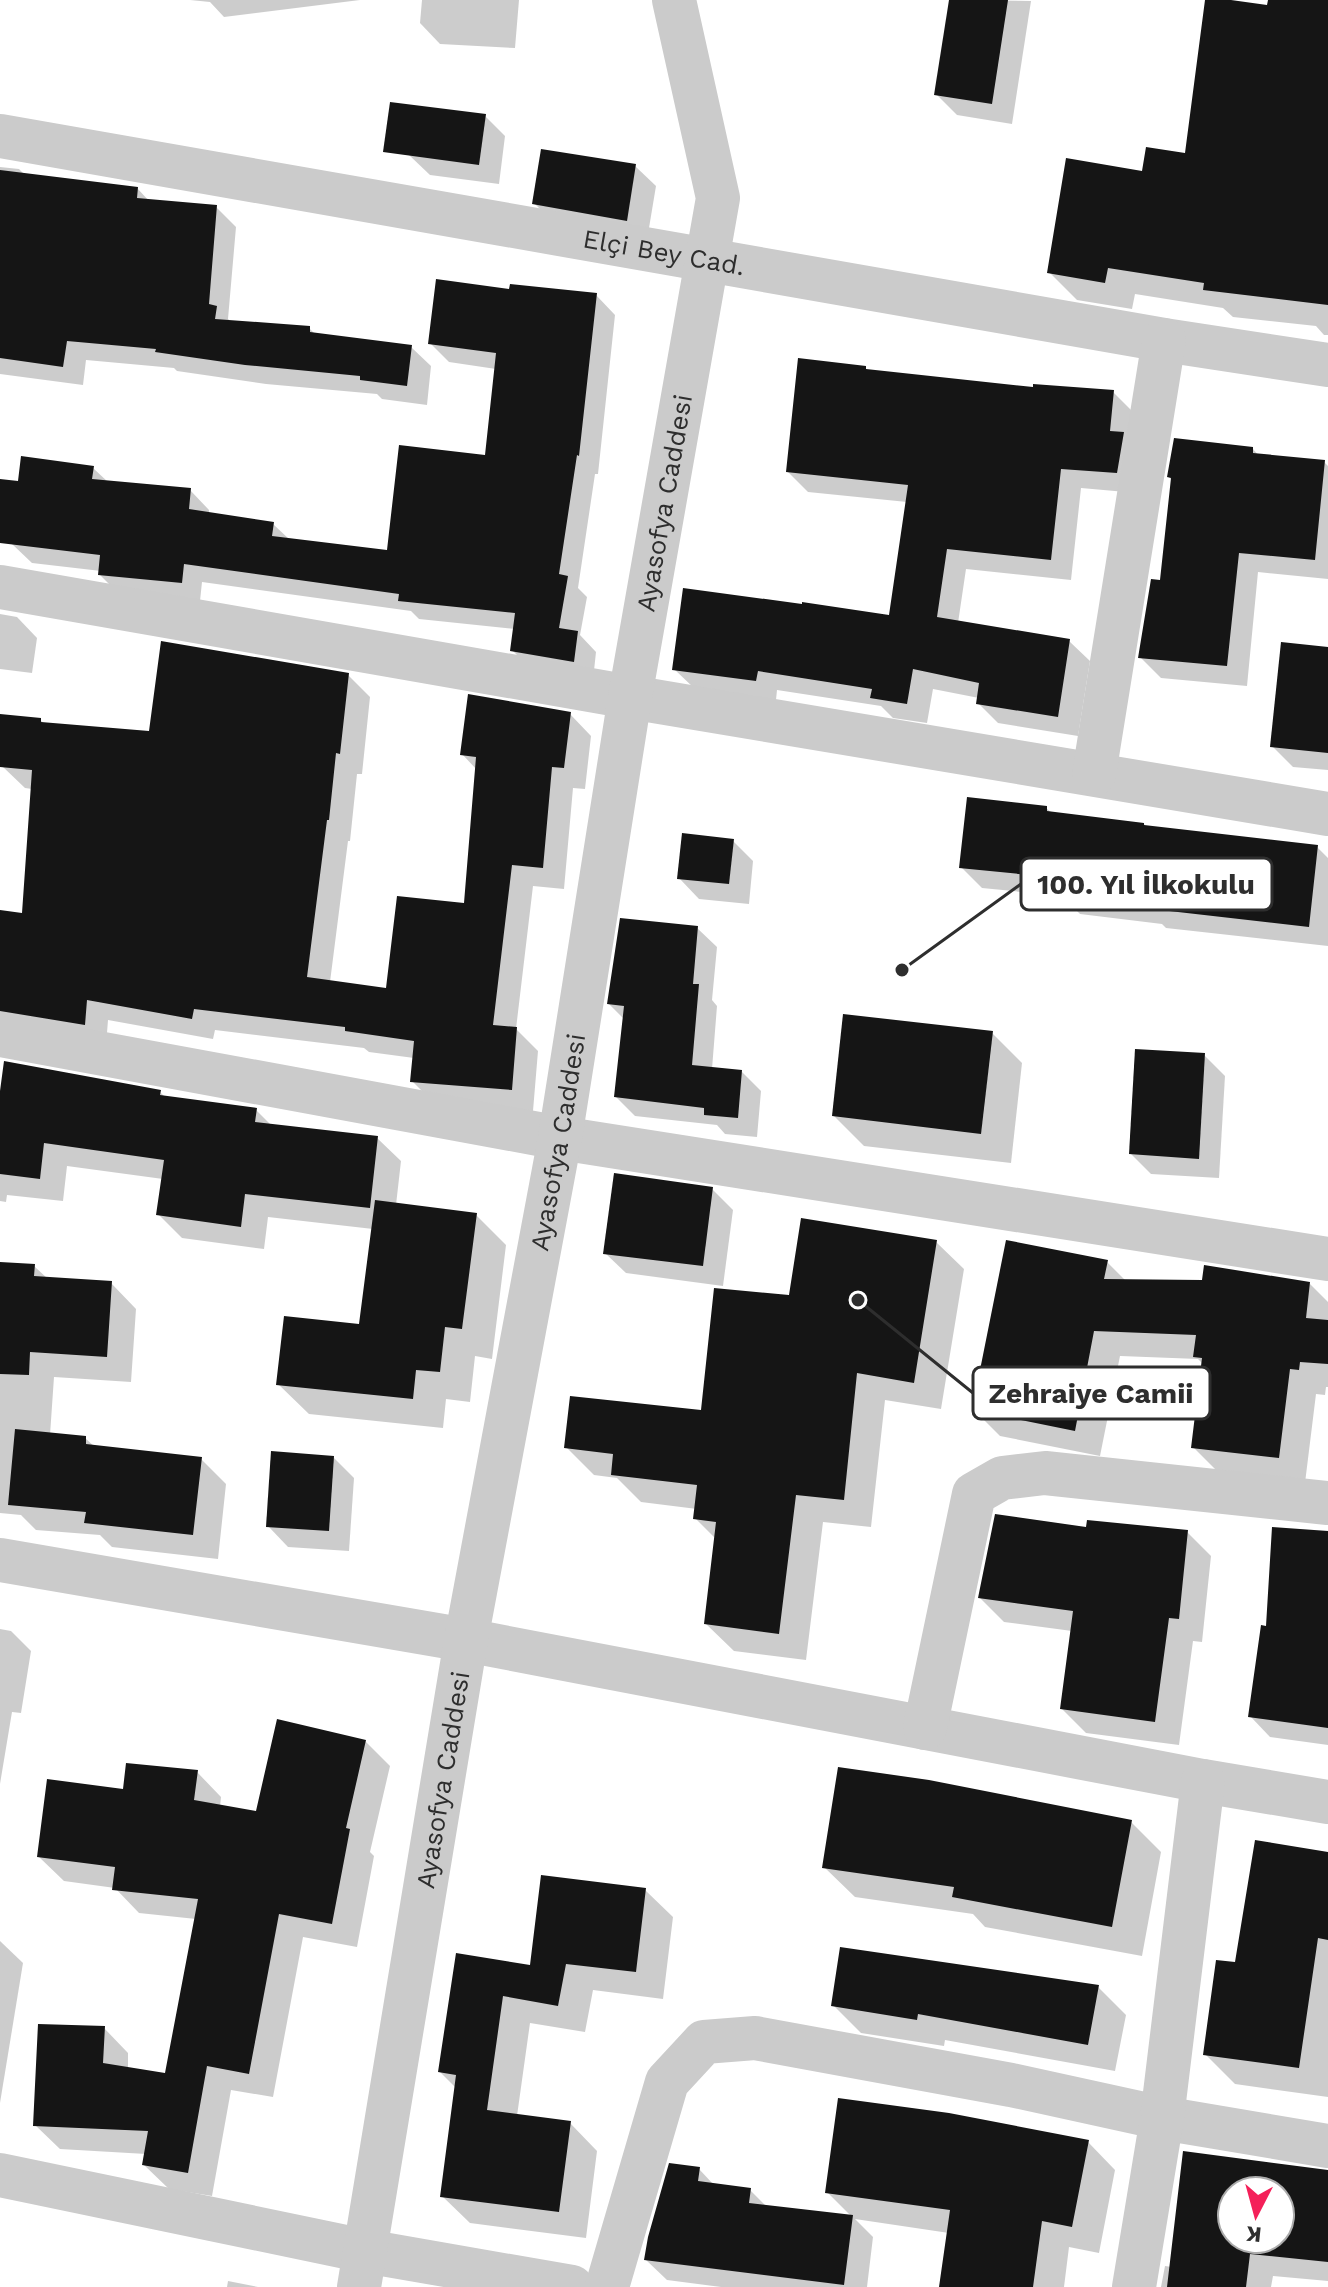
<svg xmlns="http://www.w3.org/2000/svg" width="1328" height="2287" font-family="'Work Sans',sans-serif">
<rect width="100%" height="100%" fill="#fff"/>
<g fill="#0003" fill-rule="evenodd">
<path d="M190,0H360L224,17L210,2Z"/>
<path d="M422,0H519L515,48L440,44L420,23Z"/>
<path d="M951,0L1031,1L1012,124L957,115L936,94Z"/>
<path d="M1207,0L1269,7L1270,0H1328V335H1324L1316,326L1233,317L1223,308L1135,294L1132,309L1077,300L1050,273L1144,173L1186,155Z"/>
<path d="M485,116L505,136L499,184L430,175L409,155Z"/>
<path d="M635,166L656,186L647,240L555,224L534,203Z"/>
<path d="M0,167L19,169L25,175L137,188L150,202L216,207L236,227L228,319L231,322L309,328L316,335L411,347L431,366L427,405L382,399L377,394L266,384L177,371L174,368L86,360L83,385L0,374Z"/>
<path d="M511,291L596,295L615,315L598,474H595L578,588L587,597L580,635L596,652L593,680L531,669L512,650L515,629L419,619L411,611L202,582L200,601L119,594L100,575L101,571L32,563L12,544L0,541V481L20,483L93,468L108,482L190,490L209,510V514L273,524L290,540L389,552L487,457L496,369L449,362L430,343Z"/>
<path d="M865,368L870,372L1034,389L1113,392L1133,412L1137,493L1081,488L1071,580L966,569L958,623L1069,641L1090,661L1078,736L998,723L978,703L979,698L933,689L927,723L893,718L881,706L777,690L776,700L695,689L674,669L891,617L907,502L808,492L788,472Z"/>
<path d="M1253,449L1259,456L1324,462L1328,466V579L1258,572L1247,686L1161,678L1140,657L1162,582L1172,480L1169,477Z"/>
<path d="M0,614L17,617L37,638L32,673L0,669Z"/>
<path d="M1328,649V770L1293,767L1272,746Z"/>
<path d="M348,675L370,697L362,774H357L350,841H348L330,982L388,990L466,906L477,770L462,754L570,714L591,736L585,789L573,788L564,889L533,886L516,1029L538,1051L533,1111L434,1103L412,1081L414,1058L369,1052L364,1048L215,1030L213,1039L108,1020L106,1046L0,1031V915H24L32,789L25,788L3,767L40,720L45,724L151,733Z"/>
<path d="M1046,808L1053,814L1144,824L1147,828L1317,847L1328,858V946L1166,928L1162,924L1080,914L1062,896L982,888L961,867Z"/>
<path d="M733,841L753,861L749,904L699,899L679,878Z"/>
<path d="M697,928L717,947L712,1000L717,1006L712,1069L742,1072L761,1091L757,1137L725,1134L717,1125L635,1116L616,1097L625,1020L609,1004Z"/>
<path d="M992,1033L1022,1063L1011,1163L864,1146L834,1116Z"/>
<path d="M1204,1055L1225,1076L1219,1178L1151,1174L1131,1154Z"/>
<path d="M160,1092L166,1098L256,1110L272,1126L377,1138L401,1161L396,1205L476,1215L506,1245L492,1359L475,1356L470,1402L446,1399L443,1428L309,1414L278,1384L361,1326L373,1229L268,1217L264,1249L182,1238L158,1214L163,1179L67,1166L63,1201L7,1195L6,1202L0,1201V1107Z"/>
<path d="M712,1189L733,1210L723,1286L626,1273L605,1253Z"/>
<path d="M936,1242L964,1269L941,1409L885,1400L871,1527L823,1522L806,1660L734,1651L706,1624L716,1539L696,1519L697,1509L641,1502L617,1478L594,1475L566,1447L703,1413L790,1298Z"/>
<path d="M1107,1262L1126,1281L1309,1283L1328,1302V1387H1326L1325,1395L1316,1394L1305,1483L1219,1473L1193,1447L1203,1364L1198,1359L1120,1356L1100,1456L1000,1436L974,1410Z"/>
<path d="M0,1264L34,1266L48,1279L111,1283L136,1309L131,1382L54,1377L50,1435L85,1438L95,1447L201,1459L226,1484L218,1559L112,1547L100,1535L36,1530L21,1515L0,1513Z"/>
<path d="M333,1457L354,1478L349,1551L288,1547L268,1526Z"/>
<path d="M1088,1529L1187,1532L1211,1556L1202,1642L1193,1641L1179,1745L1086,1733L1062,1709L1072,1631L1004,1622L980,1598Z"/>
<path d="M1328,1533V1745L1270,1737L1250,1716L1268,1628Z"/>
<path d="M0,1629L11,1631L31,1651L21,1713L12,1712L0,1784Z"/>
<path d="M365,1741L390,1766L370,1852L374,1856L357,1947L303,1937L273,2097L231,2090L212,2196L169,2189L144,2165L146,2154L60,2149L35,2125L104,2028L128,2053V2069L167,2075L196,1919L139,1913L115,1888L64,1881L39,1857L125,1791L197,1772L221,1797L220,1807L258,1814Z"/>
<path d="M1131,1822L1161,1852L1142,1956L985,1927L973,1914L855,1897L824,1867Z"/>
<path d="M1328,1854V2097L1235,2084L1205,2054L1236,1964Z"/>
<path d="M645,1890L673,1917L663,1999L593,1990L585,2032L530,2023L517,2116L570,2123L597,2151L586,2238L470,2223L442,2196L456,2088L440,2072L458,1956L531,1967Z"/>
<path d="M0,1941L23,1963L0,2103Z"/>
<path d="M1098,1987L1126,2015L1115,2071L945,2040L944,2046L861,2033L833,2005Z"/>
<path d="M1088,2142L1115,2170L1099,2253L1069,2247L1064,2287H941L949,2233L855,2219L873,2237L867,2287H721L667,2280L646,2260L699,2169L714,2185L750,2190L767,2207L852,2217L827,2192Z"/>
<path d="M1185,2154L1328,2172V2281L1273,2276L1271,2287H1161L1165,2266L1172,2267ZM1232,2191H1280V2239H1232Z"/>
<path d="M228,2281L258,2287H227Z"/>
</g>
<g fill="#151515" fill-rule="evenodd">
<path d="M949,0H1008L992,104L934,95Z"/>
<path d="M1205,0H1231L1267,5L1268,0H1328V305L1203,290L1204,283L1108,268L1105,283L1047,273L1066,158L1142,171L1146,147L1185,153Z"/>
<path d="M390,102L486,114L479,165L383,152Z"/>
<path d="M541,149L636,164L627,221L532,204Z"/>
<path d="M0,170L138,187L137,198L217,205L209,304L217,306L215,319L310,326V332L412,345L407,386L360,380V376L245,365L155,352L156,349L67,341L63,367L0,358Z"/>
<path d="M436,279L509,289L510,284L597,293L579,456L577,455L559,574L568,576L559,628L578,631L574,662L510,651L515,613L398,601L399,594L184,564L182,583L98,575L100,555L0,543V479L18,481L21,456L94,466L92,479L191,488L189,509L274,522L272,536L387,550L399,445L485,455L496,353L428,344Z"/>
<path d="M798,358L866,366V369L1033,387V384L1114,390L1110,431L1124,432L1117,473L1061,469L1051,560L947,549L937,617L1070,639L1058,717L976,704L979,683L913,669L907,704L870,698L872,689L758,671L756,681L672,670L683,588L802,604V602L889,615L908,485L786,472Z"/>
<path d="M1174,438L1253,447V453L1325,460L1315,560L1239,553L1227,666L1138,658L1151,579L1160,580L1171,478L1167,477Z"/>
<path d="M161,641L349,673L340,754L336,753L329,820H327L307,977L386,988L397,896L464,903L476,757L460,755L468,694L571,712L564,768L552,767L543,868L512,865L493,1025L517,1027L512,1090L410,1082L414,1041L345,1031V1027L194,1009L192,1019L87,1000L85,1025L0,1011V910L22,913L32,770L0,767V714L41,718V722L149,731Z"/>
<path d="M1281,642L1328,647V753L1270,747Z"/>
<path d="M967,797L1047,806V811L1144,823V825L1318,845L1309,927L1143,908L1144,904L1058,894L1060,878L959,868Z"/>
<path d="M682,833L734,839L729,884L677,879Z"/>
<path d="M620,918L698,926L693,984H699L692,1065L742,1070L738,1118L704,1115V1108L614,1097L624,1006L607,1004Z"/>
<path d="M843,1014L993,1031L981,1134L832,1116Z"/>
<path d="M1135,1049L1205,1053L1199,1159L1129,1154Z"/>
<path d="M4,1061L161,1090L160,1095L257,1108L255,1122L378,1136L370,1208L245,1194L241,1227L156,1215L164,1160L44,1143L40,1179L0,1174V1091Z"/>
<path d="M614,1173L713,1187L703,1266L603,1254Z"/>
<path d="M375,1200L477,1213L462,1329L445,1327L440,1372L416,1370L413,1399L276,1385L284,1316L359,1324Z"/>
<path d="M801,1218L937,1240L914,1383L857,1373L844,1500L796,1495L779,1634L704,1624L716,1522L693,1519L697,1485L611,1475L613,1454L564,1448L570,1396L701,1410L714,1288L789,1295Z"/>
<path d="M1006,1240L1108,1260L1104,1279L1202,1280L1204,1265L1310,1282L1306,1318L1328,1320V1364L1300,1362L1299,1370L1290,1369L1279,1458L1191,1448L1202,1358L1193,1357L1196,1335L1094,1331L1075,1431L972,1410Z"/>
<path d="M0,1262L35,1264L34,1276L112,1281L107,1357L30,1352L29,1375L0,1374Z"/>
<path d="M15,1429L86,1436V1444L202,1457L193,1535L84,1523L86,1512L8,1505Z"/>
<path d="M271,1451L334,1456L329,1531L266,1527Z"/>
<path d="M995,1514L1086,1527L1087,1520L1188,1530L1179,1619L1169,1618L1155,1722L1060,1709L1073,1611L978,1598Z"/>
<path d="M1272,1527L1328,1531V1728L1248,1717L1261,1625L1266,1626Z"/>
<path d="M277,1719L366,1740L346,1828L350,1829L332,1924L279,1914L249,2074L207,2066L188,2173L142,2165L148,2131L33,2126L38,2024L105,2026L103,2063L165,2073L198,1899L112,1890L115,1867L37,1857L47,1779L123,1789L126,1763L198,1770L194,1800L256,1811Z"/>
<path d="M838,1767L929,1780L1132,1820L1112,1927L952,1897L954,1887L822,1868Z"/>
<path d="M1255,1840L1328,1852V1940L1318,1938L1299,2068L1203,2055L1216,1960L1235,1962Z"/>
<path d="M541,1875L646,1888L636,1972L566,1964L558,2006L503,1996L487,2110L571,2121L559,2212L440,2197L456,2075L438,2072L456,1953L530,1965Z"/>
<path d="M840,1947L1099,1985L1088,2045L918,2014L917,2020L831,2006Z"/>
<path d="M838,2098L949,2113L1089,2140L1072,2227L1042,2221L1033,2287H939L950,2210L825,2193Z"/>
<path d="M1183,2151L1328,2170V2262L1250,2254L1246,2287H1167ZM1232,2191H1280V2239H1232Z"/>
<path d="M669,2163L700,2167L698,2181L751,2188L749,2203L853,2215L844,2285L644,2260L648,2237Z"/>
</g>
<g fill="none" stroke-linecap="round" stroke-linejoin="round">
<g stroke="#cbcbcb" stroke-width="44">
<path id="s1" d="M0,136L1164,340L1328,365"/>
<path d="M0,587L630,697L1328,814"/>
<path d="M1094,774L1164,340"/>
<path d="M0,1035L560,1138L1328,1259"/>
<path d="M0,1560L466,1640L1203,1781L1328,1802"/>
<path d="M925,1728L974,1494L1002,1478L1045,1473L1328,1503"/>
<path d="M0,2175L365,2251L572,2287"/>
<path id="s2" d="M359,2287L466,1640L560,1138L630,697L718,198L674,0"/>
<path d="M607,2287L667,2082L704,2042L755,2038L1011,2085L1162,2118L1328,2146"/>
<path d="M1134,2287L1162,2118L1203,1781"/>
</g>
</g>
<g text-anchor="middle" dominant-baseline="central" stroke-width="8" stroke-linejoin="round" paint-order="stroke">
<g font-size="26" fill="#2e2e2e" stroke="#fff">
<text stroke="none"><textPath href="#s1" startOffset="674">Elçi Bey Cad.</textPath></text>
<text stroke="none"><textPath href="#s2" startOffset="1810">Ayasofya Caddesi</textPath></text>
<text stroke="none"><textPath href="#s2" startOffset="1162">Ayasofya Caddesi</textPath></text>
<text stroke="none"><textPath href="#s2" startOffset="514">Ayasofya Caddesi</textPath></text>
</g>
</g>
<path fill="none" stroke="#2e2e2e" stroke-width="3" d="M902 970L1021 884M858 1300L973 1393"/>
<g fill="#2e2e2e" stroke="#fff" stroke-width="3">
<circle cx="902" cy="970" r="8"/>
<circle cx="858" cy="1300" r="8"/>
</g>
<g fill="#fff" stroke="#2e2e2e" stroke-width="3">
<rect x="1021" y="858" width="251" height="52" rx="8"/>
<rect x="973" y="1367" width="237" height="52" rx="8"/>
</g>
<g font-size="28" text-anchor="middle" font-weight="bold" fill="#2e2e2e">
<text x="1146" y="894">100. Yıl İlkokulu</text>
<text x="1091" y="1403">Zehraiye Camii</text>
</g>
<g transform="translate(1256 2215) rotate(186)"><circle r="38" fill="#ffffff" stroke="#ababab" stroke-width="2"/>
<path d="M0-6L14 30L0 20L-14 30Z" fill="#f42059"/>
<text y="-12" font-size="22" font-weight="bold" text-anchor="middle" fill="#2e2e2e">K</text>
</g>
</svg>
